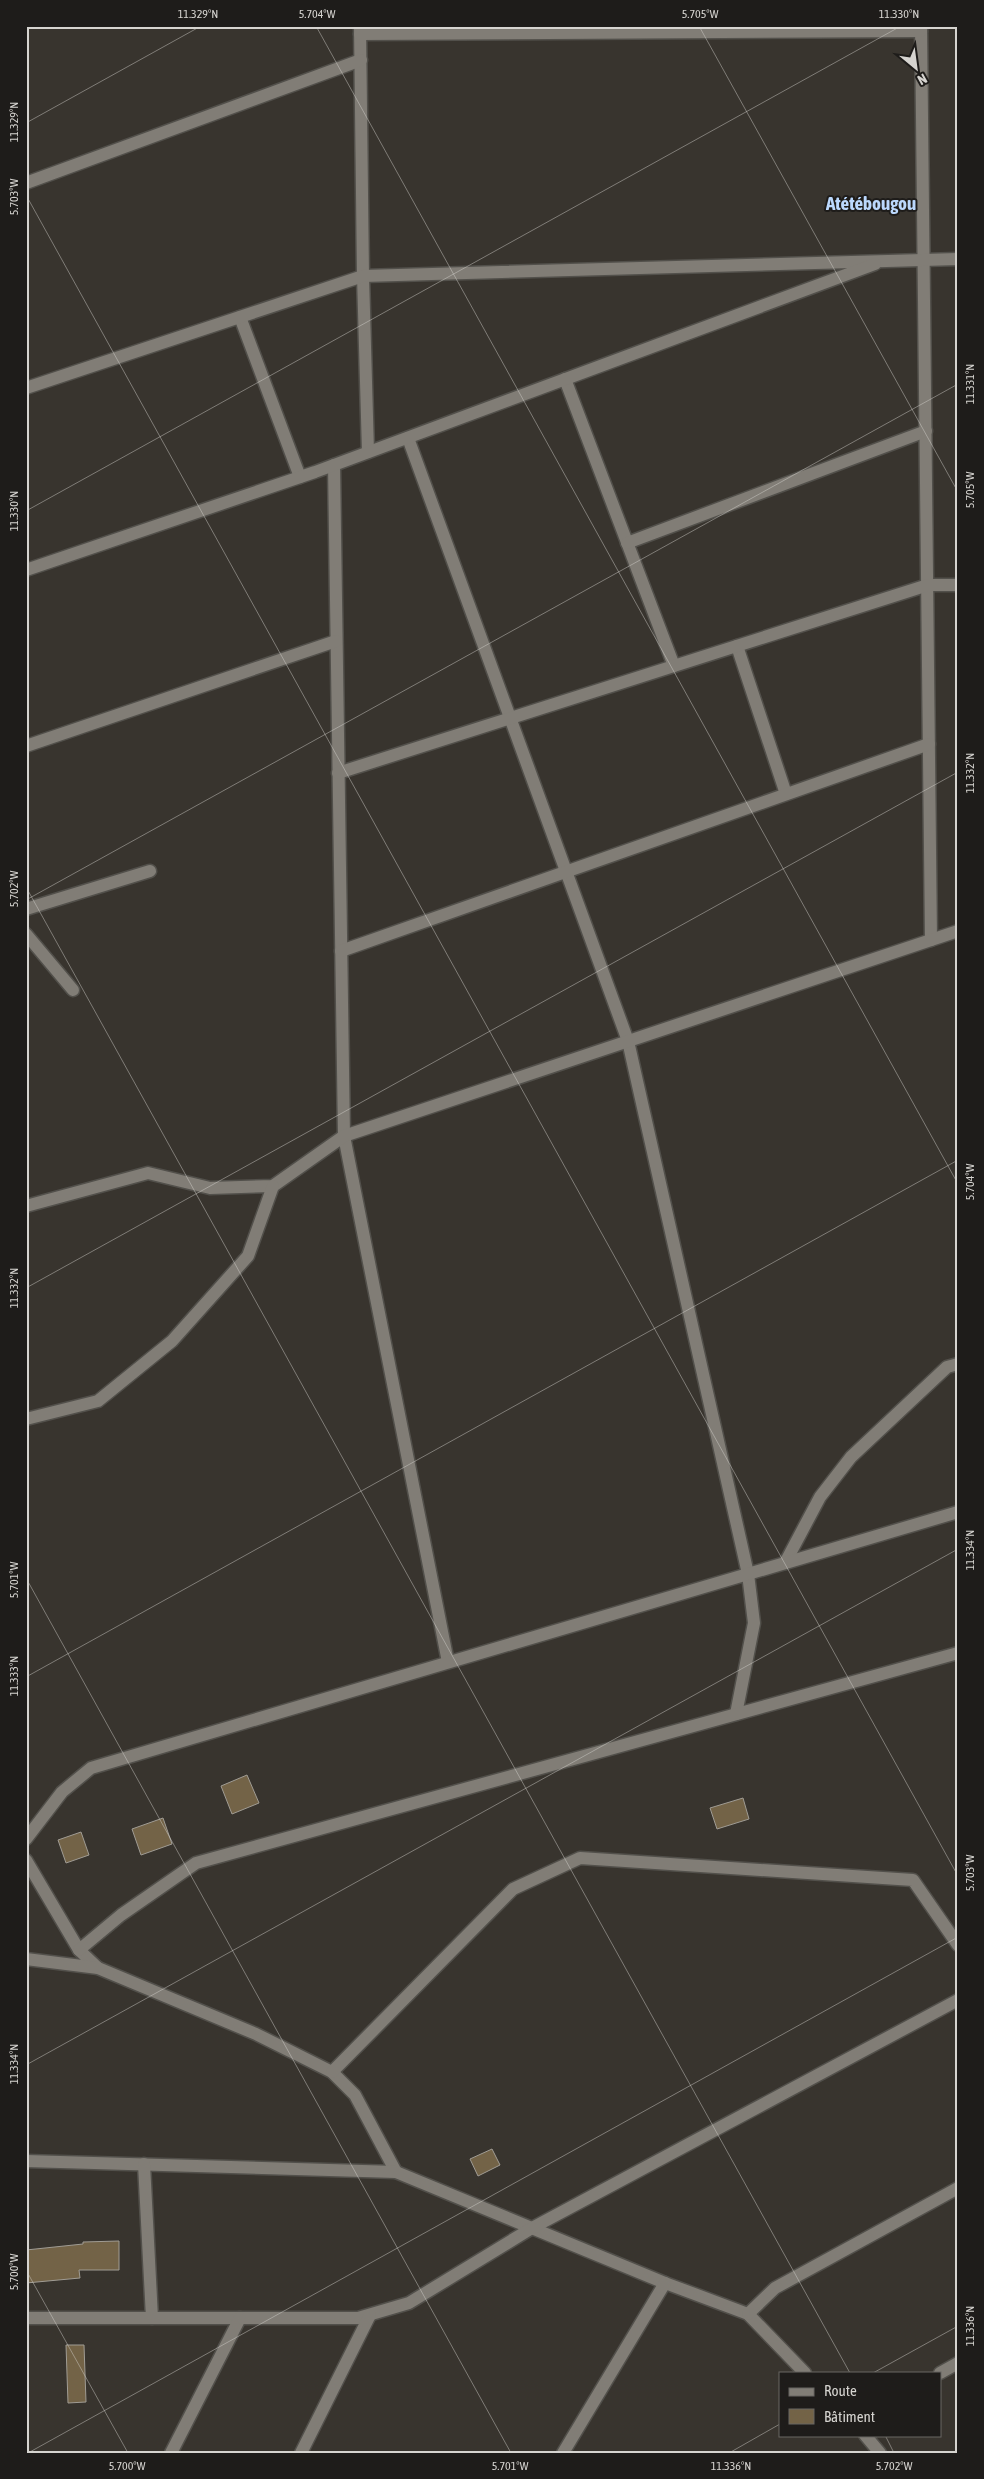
<svg xmlns="http://www.w3.org/2000/svg" width="984" height="2479" font-family="'Asap Condensed',sans-serif">
<rect width="100%" height="100%" fill="#38342e"/>
<g fill="#736347" stroke="#a09c94">
<path d="M247,1775L259,1803L232,1814L221,1786Z"/>
<path d="M743,1798L749,1819L717,1829L710,1808Z"/>
<path d="M163,1818L172,1844L141,1855L132,1829Z"/>
<path d="M81,1832L89,1855L66,1863L58,1840Z"/>
<path d="M492,2149L500,2165L478,2176L470,2159Z"/>
<path d="M119,2241V2270H79L80,2278L26,2283V2250L83,2244V2242Z"/>
<path d="M66,2345H84L86,2402L68,2403Z"/>
</g>
<g fill="none" stroke-linecap="round" stroke-linejoin="round">
<g stroke="#52504b" stroke-width="15">
<g id="minor">
<path d="M360,26L363,276L368,452"/>
<path d="M921,26L931,940"/>
<path d="M360,34L921,31"/>
<path d="M26,183L361,60"/>
<path d="M240,317L300,477"/>
<path d="M565,379L674,666"/>
<path d="M26,388L363,276L958,259"/>
<path d="M408,438L628,1041L748,1574L754,1623L736,1714"/>
<path d="M334,465L344,1136L448,1662"/>
<path d="M627,543L926,431"/>
<path d="M26,570L315,472L875,264"/>
<path d="M737,646L786,794"/>
<path d="M26,746L336,641"/>
<path d="M338,773L928,585H958"/>
<path d="M26,909L150,871"/>
<path d="M26,934L73,990"/>
<path d="M341,951L929,744"/>
<path d="M26,1206L148,1173L210,1188L273,1186L344,1136L958,931"/>
<path d="M26,1419L98,1401L172,1341L248,1256L273,1186"/>
<path d="M785,1563L820,1497L851,1457L947,1367L958,1364"/>
<path d="M26,1839L62,1792L91,1768L958,1512"/>
<path d="M26,1860L79,1950L98,1968"/>
<path d="M79,1950L121,1915L196,1863L958,1653"/>
<path d="M26,1959L98,1968L256,2034L332,2072L355,2095L396,2172"/>
<path d="M332,2072L513,1889L580,1858L913,1880L958,1945"/>
<path d="M26,2161L396,2172L665,2283L748,2314L805,2373"/>
<path d="M144,2164L152,2318"/>
<path d="M748,2314L775,2288L958,2188"/>
<path d="M26,2318H358L409,2303L532,2228L958,2000"/>
<path d="M940,2373L958,2363"/>
<path d="M865,2435L880,2453"/>
<path d="M171,2453L240,2318"/>
<path d="M301,2453L370,2315"/>
<path d="M563,2453L665,2283"/>
</g>
</g>
<use href="#minor" stroke="#817d76" stroke-width="12"/>
</g>
<path fill="none" stroke="#d6d4d0" stroke-width="1" stroke-opacity="0.45" d="M316,26L958,1184M699,26L958,492M26,123L201,26M26,195L958,1876M26,511L901,26M26,887L850,2373M26,900L958,384M26,1288L958,772M26,1578L511,2453M26,1677L958,1160M26,2065L958,1549M26,2270L128,2453M873,2373L958,2326M885,2435L894,2453M28,2453L958,1937M729,2453L780,2424"/>
<g text-anchor="middle" dominant-baseline="central" stroke-width="4" stroke-linejoin="round" paint-order="stroke">
<g font-size="19" font-weight="bold" fill="#bbd8fd" stroke="#1e1c1a">
<text x="871" y="203">Atétébougou</text>
</g>
</g>
<rect width="984" height="2479" fill="none" stroke="#1e1c1a" stroke-width="55"/>
<rect x="779" y="2372" width="162" height="65" fill="#1e1c1a" stroke="#686663"/>
<rect x="789" y="2388" width="25" height="8" fill="#817d76" stroke="#686663"/>
<text x="824" y="2396" font-size="15" fill="#d6d4d0">Route</text>
<rect x="789" y="2409" width="25" height="15" fill="#736347" stroke="#686663"/>
<text x="824" y="2422" font-size="15" fill="#d6d4d0">Bâtiment</text>
<g transform="translate(916 68) rotate(151)" stroke="#1e1c1a" stroke-width="4" paint-order="stroke">
<path d="M0-4L9 19L0 12L-9 19Z" fill="#d6d4d0"/>
<text y="-8" font-size="14" font-weight="bold" text-anchor="middle" fill="#d6d4d0">N</text>
</g>
<rect x="28" y="28" width="928" height="2424" fill="none" stroke="#d6d4d0" stroke-width="2"/>
<g font-size="12" text-anchor="middle" fill="#d6d4d0">
<text x="198" y="18">11.329°N</text>
<text x="317" y="18">5.704°W</text>
<text x="700" y="18">5.705°W</text>
<text x="899" y="18">11.330°N</text>
<text transform="translate(14 122) rotate(-90)" y="4">11.329°N</text>
<text transform="translate(14 197) rotate(-90)" y="4">5.703°W</text>
<text transform="translate(970 384) rotate(-90)" y="4">11.331°N</text>
<text transform="translate(970 490) rotate(-90)" y="4">5.705°W</text>
<text transform="translate(14 511) rotate(-90)" y="4">11.330°N</text>
<text transform="translate(970 773) rotate(-90)" y="4">11.332°N</text>
<text transform="translate(14 889) rotate(-90)" y="4">5.702°W</text>
<text transform="translate(970 1182) rotate(-90)" y="4">5.704°W</text>
<text transform="translate(14 1288) rotate(-90)" y="4">11.332°N</text>
<text transform="translate(970 1550) rotate(-90)" y="4">11.334°N</text>
<text transform="translate(14 1580) rotate(-90)" y="4">5.701°W</text>
<text transform="translate(14 1676) rotate(-90)" y="4">11.333°N</text>
<text transform="translate(970 1873) rotate(-90)" y="4">5.703°W</text>
<text transform="translate(14 2064) rotate(-90)" y="4">11.334°N</text>
<text transform="translate(14 2272) rotate(-90)" y="4">5.700°W</text>
<text transform="translate(970 2326) rotate(-90)" y="4">11.336°N</text>
<text x="127" y="2470">5.700°W</text>
<text x="510" y="2470">5.701°W</text>
<text x="731" y="2470">11.336°N</text>
<text x="894" y="2470">5.702°W</text>
</g>
</svg>
